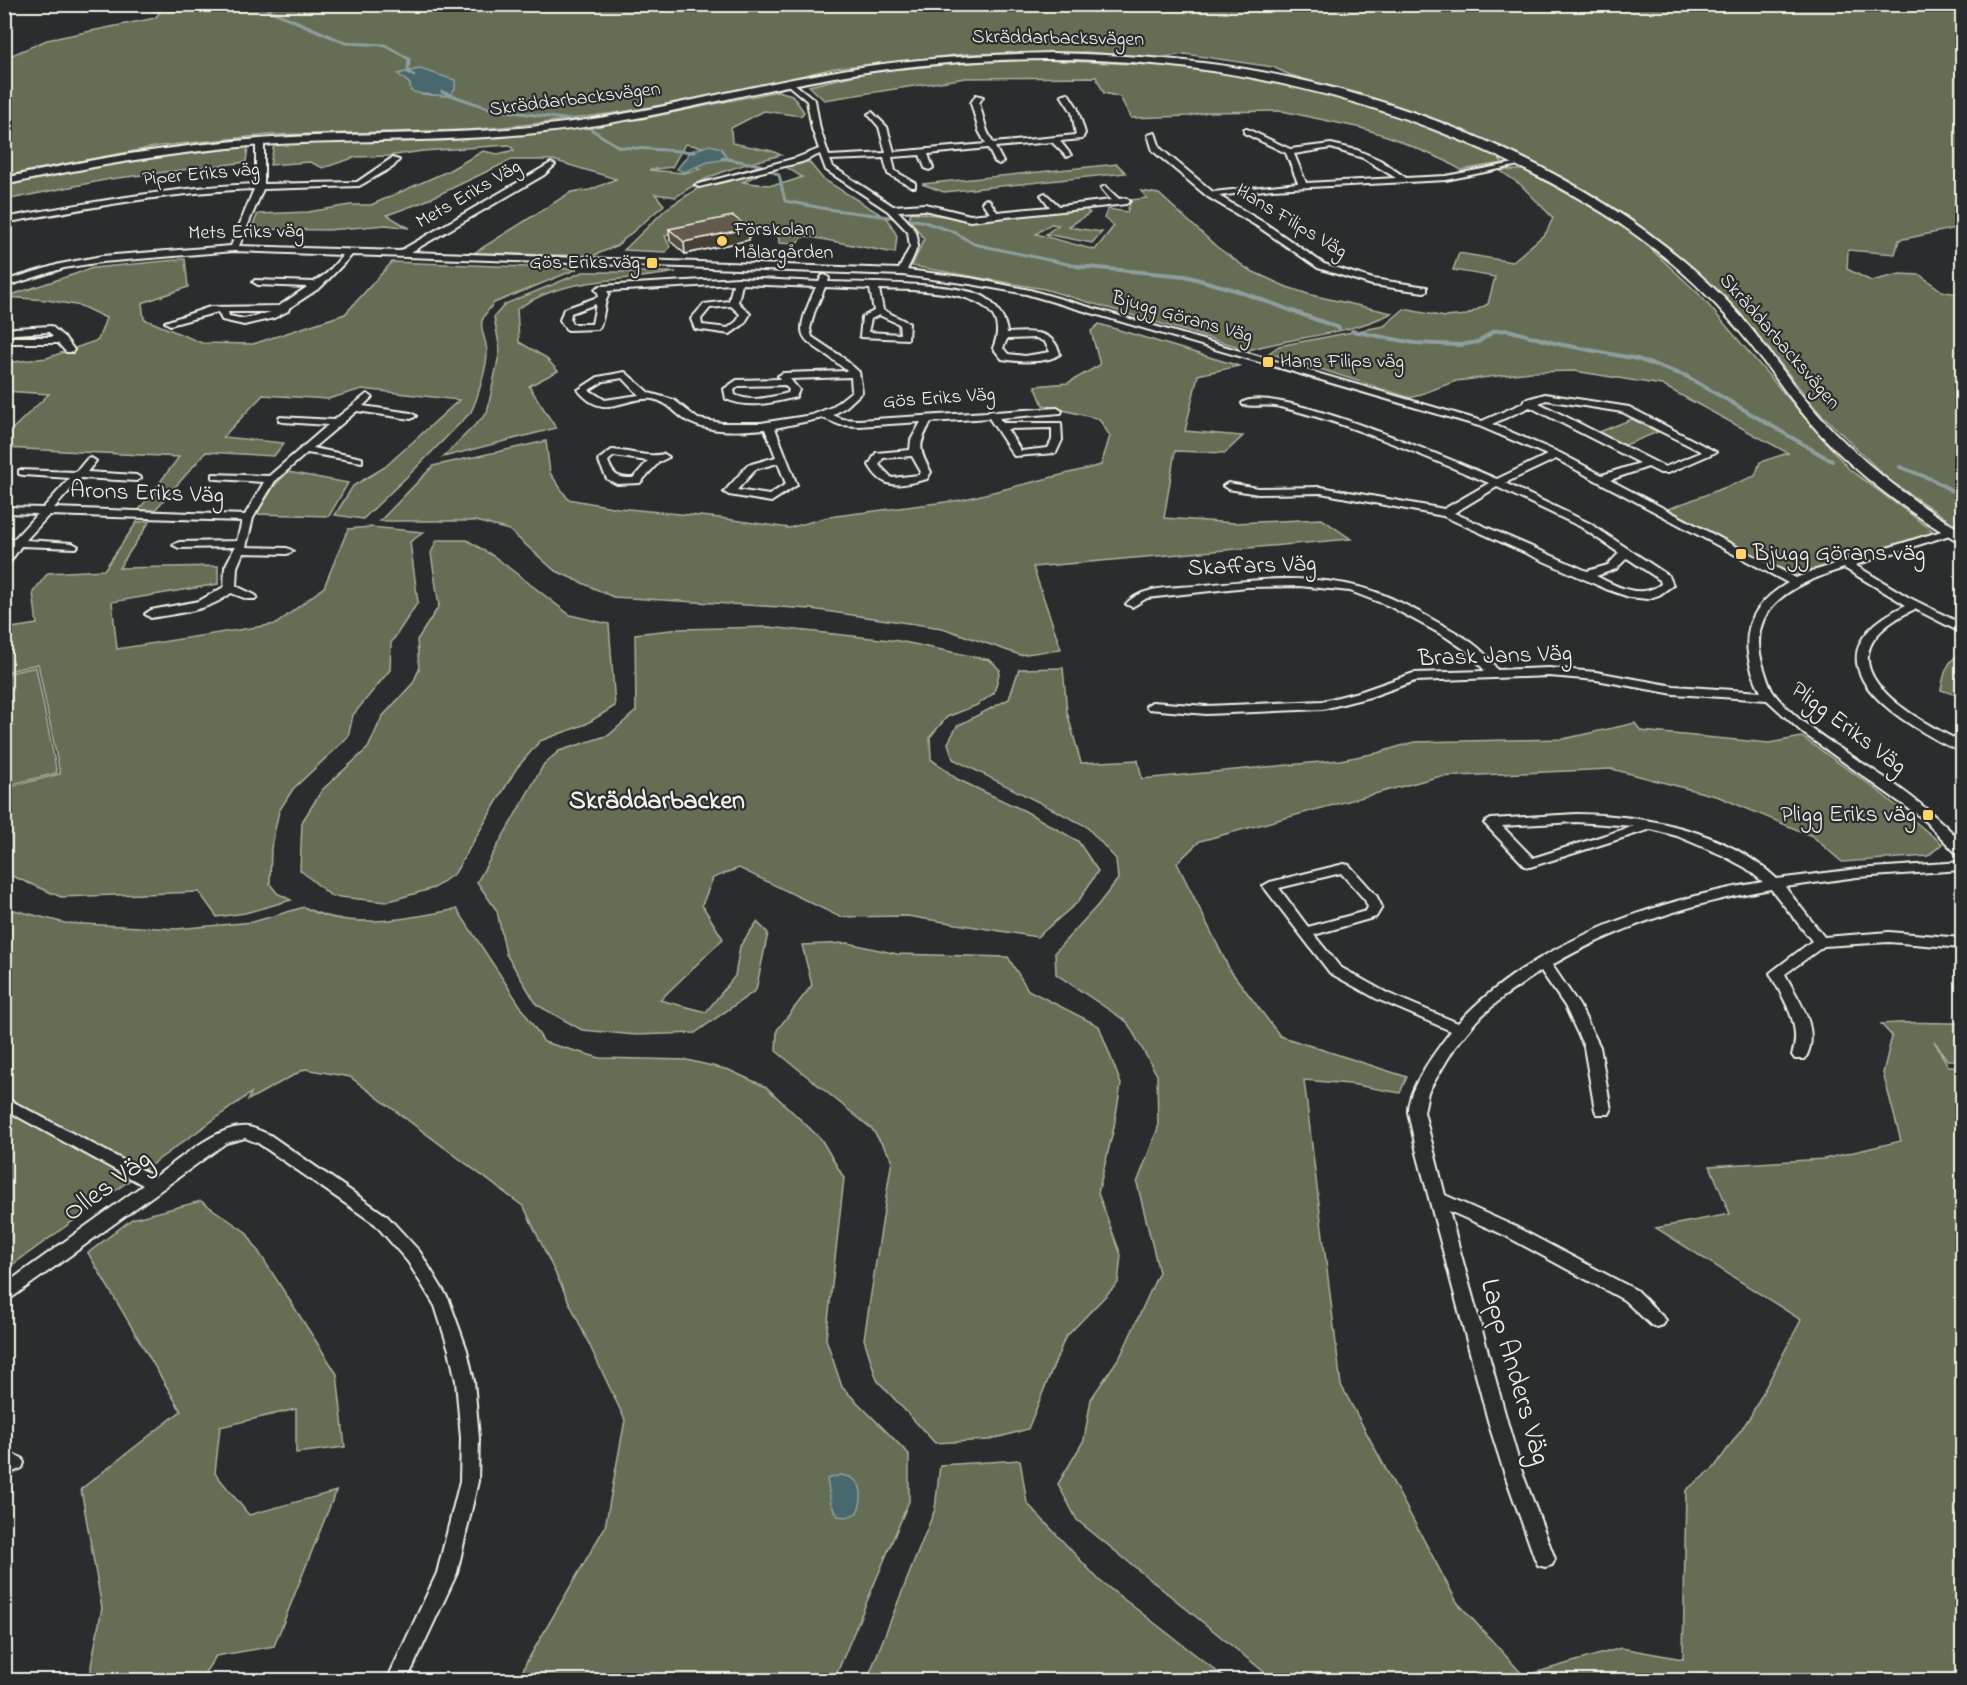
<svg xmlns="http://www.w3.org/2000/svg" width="1967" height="1685" font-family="'Indie Flower',sans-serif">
<rect width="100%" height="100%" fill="#2a2d2e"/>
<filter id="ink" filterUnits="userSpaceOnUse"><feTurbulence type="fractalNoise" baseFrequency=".0167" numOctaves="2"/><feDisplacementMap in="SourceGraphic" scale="12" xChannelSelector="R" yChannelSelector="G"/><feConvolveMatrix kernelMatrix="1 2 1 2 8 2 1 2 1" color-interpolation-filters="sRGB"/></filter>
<g filter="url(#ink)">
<g fill="#656e54" stroke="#acb09e" stroke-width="1.5" fill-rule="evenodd">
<path d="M120,5H1962V227L1899,240L1895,254L1848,250L1847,269L1871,281L1900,274L1920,275L1942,291L1962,295V529L1889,480L1817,410L1741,314L1636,225L1511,153L1382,102L1290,75L1273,67L1185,54L1157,58L1086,52L966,54L835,68L728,93L622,112L542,123L469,130L269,135L160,146L5,176V58L47,40L155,18L160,12ZM420,69L448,96L422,94L411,91L410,84L399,74Z"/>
<path d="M1048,60L1194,67L1295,86L1392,114L1498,157L1503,163L1461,170L1446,161L1390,137L1361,128L1282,111L1208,112L1189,116L1131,118L1120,97L1104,93L1096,77L966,78L824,100L809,86L868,72L966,61Z"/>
<path d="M778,91L792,95L804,112L801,116L764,111L731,128L732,143L772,151L781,155C742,165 708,173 676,197L655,194L664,205L616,246L593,256L474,253L571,192L590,190L616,179L553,160H511L423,202L387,215L409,228L386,225L328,230L251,229L258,214L308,212L350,205H371L448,171L483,151L498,154L514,150L509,145L423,151L388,156L356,157L323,168L310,162L270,165L274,145L545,131L641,119ZM685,144L714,149L694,166L700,169L684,173L649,170L672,167Z"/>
<path d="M248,147L246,162L110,179L5,200L4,186L146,158Z"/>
<path d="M799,162H809L823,179L888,219L897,236L895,253L805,236L795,244L779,243L778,232L726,220L665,236L670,247L666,252L624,250L666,209L709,181L759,166L765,171L743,182C768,186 778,187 802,177L786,167Z"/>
<path d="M1117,164L1126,173L944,192L922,184Z"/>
<path d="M1499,170H1524L1581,200L1637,236L1699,294L1849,469L1936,533L1793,576L1668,509L1755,476L1760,462L1788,453L1662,385L1574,371L1531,372L1456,381L1411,398L1269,353L1279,346L1384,326L1404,309L1445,317L1467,315L1488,304L1495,277L1453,270L1459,253L1512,262L1546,233L1553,218L1521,185Z"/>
<path d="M1141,191L1159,194L1217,247L1249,270L1287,287L1311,295L1392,313C1348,335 1296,336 1249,350L1044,289L912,266L924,239L909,218L911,212L968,219L1083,207L1090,213L1068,227L1102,232L1092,243L1046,234L1058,225L1051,224L1036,234L1095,250L1114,226L1104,218L1108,209L1127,212L1131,200L1147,198Z"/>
<path d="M185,259L188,287L142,303L144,319L202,343L253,344L345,314L392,262L577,269L494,303C473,327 484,326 487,351C488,364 477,400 471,412L415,469L363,519L335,515L353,486L385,467L459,400L362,389L328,399L263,395L223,437L284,443L274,456L206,452L154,511H138L179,457L5,448V434H7L49,394L5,391V363L47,358L98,340L106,318L81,306L47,300L5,297L93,268Z"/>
<path d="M583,272H676C620,283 567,275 517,309L519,342L545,357L558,371L529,386L556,428L443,457L487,413L500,350L494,317L505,304Z"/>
<path d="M1099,324L1239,366L1198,375L1185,431L1243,436L1225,453L1175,451L1164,518L1234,523L1322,519L1351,539L1033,567L1061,649L1020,655L942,628L811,609L613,597L554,570L509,530L476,521H380L433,466L546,441L550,473L568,499L618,508L720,518L789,528L828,517L961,500L1101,465L1110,436L1099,419L1043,405L1035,386L1068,383L1100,365L1091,331Z"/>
<path d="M1632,419L1658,432L1623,446L1594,434Z"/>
<path d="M288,472L348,483L329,516L256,514L275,485Z"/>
<path d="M150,521L119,568L218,566V584L112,602L117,649L276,624L324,587L348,529L370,527L424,532L410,542L418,602L391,643L390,670L353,715L348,737L293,789L279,811L271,848L270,884L277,893L291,900L245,913L217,917L199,892L61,897L5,873V788L60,774L38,664L5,672V629L37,624L33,592L48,573L104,570L137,522Z"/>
<path d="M437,540H467L495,557L570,615L609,624L615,706L586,724L540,741L516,769L455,873L434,888L386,902L331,896L300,870L302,822L322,790L368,748L382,717L413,683L419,669L417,640L439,606L431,553Z"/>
<path d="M769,627L899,641L990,660L1000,670L994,693L977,705L947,717L930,737L931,759L957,779L1025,811L1078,841L1098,871L1078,902L1037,937L907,916L840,917L739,868L713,878L702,905L723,939L660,1000L706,1012L735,976L740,946L757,922L768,933L756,990L695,1033L636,1035L582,1030L537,1005L506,954L497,911L477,882L544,764L559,751L609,735L636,711L635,634L680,629Z"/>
<path d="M1962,652V697L1941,690C1944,673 1947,661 1962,652Z"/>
<path d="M36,667L57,773L5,786V674Z"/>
<path d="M1063,668L1067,712L1081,763L1138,760L1142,779L1340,760L1377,753L1414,742L1563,739L1635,723L1641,731L1769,743L1802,737L1876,789L1942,844L1928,856L1842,862L1812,836L1719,797L1612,769L1437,777L1200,841L1177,863L1230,970L1280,1036L1407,1077L1400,1093L1350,1084L1304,1080L1341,1385L1457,1602L1524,1676L1621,1648L1683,1659L1686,1490L1714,1468L1750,1417L1801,1320L1656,1228L1730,1214L1710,1166L1824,1159L1901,1141L1883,1073L1892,1036L1881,1024C1909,1021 1935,1023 1962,1023V1060H1947L1934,1041L1948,1066H1962V1680H1274L1077,1520L1058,1484L1084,1440L1091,1399L1122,1353L1159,1272L1137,1183L1158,1128L1157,1075L1127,1022L1056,974L1055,952L1097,906L1118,879L1116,859L1086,826L953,759L948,743L957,726L1009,699L1019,669Z"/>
<path d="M4,905L10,909L65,923L176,929L253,922L304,907C351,932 408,918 457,909L544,1042L600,1058L687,1060L729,1070L766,1087L821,1139L844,1178L826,1339L842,1387L909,1454V1501L834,1680H519L526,1663L605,1527L625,1420L524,1207L350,1077L305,1069L248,1100L251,1093L5,1270Z"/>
<path d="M848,943L897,954L1008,957L1028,990L1099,1026L1121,1084L1114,1127L1098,1193L1121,1255L1118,1283L1065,1338L1028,1429L989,1440L935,1443L877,1380L864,1339L892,1159L872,1129L776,1051L777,1030L812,985L802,945Z"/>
<path d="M201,1201L246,1232L337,1374L345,1447L296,1453V1409L220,1427L215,1473L249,1515L336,1491L274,1646L216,1656L200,1680H91V1666L102,1608L81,1489L181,1411L88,1253L132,1219Z"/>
<path d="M1020,1460L1027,1503L1099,1580L1228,1680H867L935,1509L940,1465Z"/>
</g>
<g fill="#4a676e" stroke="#8e9e9f" stroke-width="1.5">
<path d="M420,69L455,80V89L448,96L422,94L411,91L410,84L398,74Z"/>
<path d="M710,145L721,148L728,159L708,162L684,172L677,169L691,151Z"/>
<path d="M840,1475C863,1477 865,1495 857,1513L847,1517L838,1516L831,1504L827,1479Z"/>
</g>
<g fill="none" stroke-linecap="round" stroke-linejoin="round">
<g stroke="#8e9e9f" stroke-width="3">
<path d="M262,4L269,10L346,43L385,45L409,59L408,72L414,76"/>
<path d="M442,92L491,109L578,121"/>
<path d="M586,126L619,147L695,152"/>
<path d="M722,158L760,165L779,175L785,201L827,209L921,221L954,232L974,244L1086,268"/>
</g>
<g stroke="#8e9e9f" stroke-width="4">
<path d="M1076,266L1185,276L1235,290L1339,328"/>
<path d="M1352,331L1414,343L1460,345L1478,342L1494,331L1508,330L1558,344L1637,359L1686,376L1832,461"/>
<path d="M1900,467L1931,479L1962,496"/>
</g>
<g stroke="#f4f1e8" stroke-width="4">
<g id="street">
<path d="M791,81L815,100L820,129L829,156L886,153L879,127L868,114L872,112L887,127L894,152L986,144L979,131L971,103L976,95L983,97L979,103L987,131L993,143L1076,135L1072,112L1061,95L1068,93L1077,107L1085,133L1082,139L1060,141L1071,155L1067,157L1052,142L995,147L1003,162L999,164L995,162L988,148L928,154L933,168L929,170L925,168L920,155L892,157L895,171L915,183V187H912L888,174L884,158L830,160L833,167L893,206L925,204L970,215L990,213L982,202L986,199L989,200L997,212L1050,207L1041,195L1045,193L1059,206L1111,200L1101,188L1105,186L1119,199L1126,198L1130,201L1126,204L970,221L925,210L898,211C922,236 923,238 907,270L970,278L1030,290L1482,421L1523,403L1524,400L1545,394L1629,407L1716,452L1668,473H1660L1648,467L1610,480L1796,578L1813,571L1948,529H1956V533L1855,565L1908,597L1962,624V631H1958L1915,609C1811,658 1903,714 1962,742V751C1946,747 1928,735 1913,726C1852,688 1828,642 1906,605L1844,568C1796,583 1744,606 1763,666C1766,674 1768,684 1773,692C1793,720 1841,749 1870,768C1904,790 1935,813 1962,843V855L1957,854L1922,818L1803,733L1767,700L1674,694L1596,680L1549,676L1415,681L1370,697L1323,709L1206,714L1148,709L1146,706L1152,702L1206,706L1323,701L1362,691L1414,673L1485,671L1471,654L1446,637L1389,606L1350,591L1299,586L1247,587L1147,598L1132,607L1126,604C1142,586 1172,588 1195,586C1249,580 1309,573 1363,588C1389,595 1414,609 1437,622C1460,634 1484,647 1497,670L1549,668L1596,672L1674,686L1761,692C1738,647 1742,609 1788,583L1556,459L1505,483L1589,523L1669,576L1673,585L1659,595L1647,599L1629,597L1606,589L1443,516L1321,493L1258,494L1228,489L1223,486L1228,483L1258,488L1321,487L1444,509L1489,483C1421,455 1352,424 1280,407C1268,404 1255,407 1243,405L1242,403C1271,381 1458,463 1497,479L1547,455L1479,426L1026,294L970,284L902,275L352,255L321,287L289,308L288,311L274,318L244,325L222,320L218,312L170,325L165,322L210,307L279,306L307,287L258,285L253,282L255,280L314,282L327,273L343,255L234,251L102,262L64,268L4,287V281L60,264L102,256L231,246L254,189C170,192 87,208 4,223V218C88,203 171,187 256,184V142L260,140L264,142V184L357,182L392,158L399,160L393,167L359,186L263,189L239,246L400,251L551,163L555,165L544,175L411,252L899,269L910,247L908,232L888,211L826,170L820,154L802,162L699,187L695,185L796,158L819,149L812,129L807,101L788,85L787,83ZM228,312H271L244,319L229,316ZM1546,400L1622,412L1702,452L1665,467L1539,403ZM1530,407L1640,463L1602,475L1560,453L1492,424ZM1497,487L1581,527L1619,553L1608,565L1587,571L1454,513ZM1627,558L1660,580L1661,584C1640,600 1616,586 1596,576L1616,569Z"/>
<path d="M1247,129L1290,149L1331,144L1357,150L1380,160L1406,178L1446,176L1520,162L1524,164L1446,180L1272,189L1219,196L1266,224L1324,264L1373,279L1427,287V291L1424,292L1372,285L1318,268L1260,228L1208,197L1153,151L1148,135L1155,133L1160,148L1213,192L1298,183L1286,153L1244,133V129ZM1331,148L1363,158L1396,178L1306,183L1294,154Z"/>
<path d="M825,275L829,278L828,282C859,283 963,282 986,298C997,306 1006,320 1007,333C1029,332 1053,328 1060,354C1046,364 1018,362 1002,359L993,348C1019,286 914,291 879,289L883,310L909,323L908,339L860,337L862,317L874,311L870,289L825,287L814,313L810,329L812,337L842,357L859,372L862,392L847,406L833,415L842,419L858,420L987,412L991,410L995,412L1057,408L1062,411L1061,413L999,418L1003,423H1061L1062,440L1056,453L1014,456L989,418L931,422C918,445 918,449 931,472L927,479C901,485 884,492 869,465L876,453L910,450L911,440L921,422L858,426L840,425L823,418L775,428L797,485L771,502L729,495L724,492L748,465L776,457L765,429C742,431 712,433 691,423C676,416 670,402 652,399C623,396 604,422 578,390L598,377L625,372L649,393L674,400L698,419L722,423H761L812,415L832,407L852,391L851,377L790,379L799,390L796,397C772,403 749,409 726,399L724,389L737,380L780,379L778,376L783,373L847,371C804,333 788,349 816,287L742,284L738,302L750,314L744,324L730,334L695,329L691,319L704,304L729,301L733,284L607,291L609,294C602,305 606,318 598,329L569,330L566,329L560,320L564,309L598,297L599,294L595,289L600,286L738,278L819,282L822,276ZM596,304L592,324H572L570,320L571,313ZM731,306L740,314L737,321L728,328L702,325L701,319L710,308ZM879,315L899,324L900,334L868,332L871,319ZM1036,338L1045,342L1050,352L1025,356L1008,354L1003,348L1007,339ZM623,378L639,395L605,400L589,390L604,381ZM785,385L789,390L788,393C771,397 751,403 735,395L734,390L739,386ZM1052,428V440L1048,448L1021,451L1007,429ZM912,456L921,472L919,475L892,478L879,465L883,458ZM778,463L786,484L769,495L737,490L756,469Z"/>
<path d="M51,326L65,338L74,350L72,352H66L58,343H4V337H53L49,332L15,334L4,337V331L15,328Z"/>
<path d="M367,394L372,397L363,406L411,413L416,416L411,419L357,411L313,448L362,458V462L307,453L275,481L253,518L246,547L287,548L293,551L287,554L243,553L237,567L236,586L255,595L257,597L255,599H247L231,593C209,611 178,613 151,618L145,614L151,610L199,601L224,587L225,567L235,547L179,548L173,545L179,542L237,541L242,521L49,515L26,540L72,543L78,546L76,548L21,546L8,565L4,566V554L10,546L4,545V539H14L37,514L4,513V507L43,508L70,478L23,475L19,474V470L76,472L87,459L91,458L96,461L87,472L136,475L141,478L136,481L81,478L54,508L245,515L264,482L217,479L213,478V474L269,476L328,425L283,422L279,421V417L334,420Z"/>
<path d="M612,450C629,451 648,458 664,454L669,457L659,462L640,483L617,484L607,479L598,460ZM614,456L648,461L633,478C618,478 613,476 608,461Z"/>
<path d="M1576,814C1646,815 1725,830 1777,879L1857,869L1962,862V870L1857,877L1785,887L1824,937L1889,932L1962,938V948L1889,942L1824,946L1785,974C1798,1000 1822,1030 1805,1059H1795L1792,1055C1803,1025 1783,999 1770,973L1812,941L1771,889C1695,902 1619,926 1552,965L1579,1005L1600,1047L1611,1110L1609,1114H1597L1595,1110L1584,1047L1565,1006L1541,971L1503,997L1477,1020L1455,1047L1428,1092L1424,1112L1445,1195L1516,1227L1636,1290L1666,1320L1663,1325L1657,1327L1651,1325L1624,1300L1504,1235L1449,1211L1509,1428L1522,1472L1555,1559L1552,1565L1545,1567L1538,1565L1535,1559L1504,1472L1490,1428L1417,1153L1408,1112C1407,1089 1437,1049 1451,1031L1377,999L1330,973L1263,886L1270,882L1344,864L1349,865L1376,895L1382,907L1376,917L1314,935L1340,967L1387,993L1458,1023C1532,942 1658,899 1763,882L1746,868L1722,855L1677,836L1651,829L1530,867L1525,866L1484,823L1491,819ZM1576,822L1634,826L1533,858L1502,826ZM1341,873L1365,900L1368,907L1366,911L1308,927L1279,888Z"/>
<path d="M4,1097L155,1177C177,1161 220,1123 248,1127C255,1128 263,1132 270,1135L387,1216L420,1252L449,1300L467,1350L474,1381L479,1438L478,1481L457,1573L407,1680H387L437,1573L460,1481L461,1438L456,1381L449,1350L435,1306L408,1262L375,1224L258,1143L245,1138L226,1143L10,1299L4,1301V1285L143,1185L4,1109Z"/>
<path d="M15,1455L22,1458L24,1463L22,1468L4,1476V1459Z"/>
</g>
</g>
<g stroke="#f4f1e8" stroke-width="4">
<path id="secondary" d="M1052,53C1117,55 1181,58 1245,69C1412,97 1601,175 1722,296C1753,327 1776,363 1803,397C1847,451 1902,496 1962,531V542L1956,540C1910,513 1867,482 1830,444C1794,408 1769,365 1736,327C1693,276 1638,232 1580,199C1357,71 1113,36 859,73C754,89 651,121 545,132C456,142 367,140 278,144C186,150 95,165 4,185V178C93,158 182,144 272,138C364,132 457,136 548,125C640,115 729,90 820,74C897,59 974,55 1052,53Z"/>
</g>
<use href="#street" fill="#2a2d2e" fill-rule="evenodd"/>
<use href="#secondary" fill="#2a2d2e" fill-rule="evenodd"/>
</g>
<path fill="#554d40" stroke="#f4f1e8" stroke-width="1.5" d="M749,228V240L685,254L670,241L669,229Z"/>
<path fill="#453f34" stroke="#f4f1e8" stroke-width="1.5" d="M749,228V240L685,254L684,242Z"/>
<path fill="#635a4b" stroke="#f4f1e8" stroke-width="1.5" d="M733,216L749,228L684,242L669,229Z"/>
</g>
<g fill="#ffd166" stroke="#2a2d2e" stroke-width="2">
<circle cx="722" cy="241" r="6"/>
<rect x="646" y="257" width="12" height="12" rx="3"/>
<rect x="1262" y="356" width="12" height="12" rx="3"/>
<rect x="1735" y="548" width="12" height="12" rx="3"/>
<rect x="1922" y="809" width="12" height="12" rx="3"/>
</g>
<g text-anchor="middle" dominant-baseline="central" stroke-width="4.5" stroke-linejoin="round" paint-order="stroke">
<g font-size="20" fill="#f4f1e8" stroke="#2a2d2e">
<text transform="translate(1058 39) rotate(1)">Skräddarbacksvägen</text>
<text transform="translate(575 100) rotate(-7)">Skräddarbacksvägen</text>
<text transform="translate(201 175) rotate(-5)">Piper Eriks väg</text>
<text transform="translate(469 195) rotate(-30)">Mets Eriks Väg</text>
<text transform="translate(1291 222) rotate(31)">Hans Filips Väg</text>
<text transform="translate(246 233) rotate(-1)">Mets Eriks väg</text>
<text transform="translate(1182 318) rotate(16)">Bjugg Görans Väg</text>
<text transform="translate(1779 342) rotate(49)">Skräddarbacksvägen</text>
<text transform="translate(939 399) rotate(-4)">Gös Eriks Väg</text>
</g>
<g font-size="20" fill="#f4f1e8" stroke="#2a2d2e" text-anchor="start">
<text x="734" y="230">Förskolan<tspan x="734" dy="23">Målargården</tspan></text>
<text x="640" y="263" text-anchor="end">Gös Eriks väg</text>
<text x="1280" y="362">Hans Filips väg</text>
</g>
<g font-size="24" fill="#f4f1e8" stroke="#2a2d2e">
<text transform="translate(147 494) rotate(2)">Arons Eriks Väg</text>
<text transform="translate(1252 567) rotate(-2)">Skaffars Väg</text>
<text transform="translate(1495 657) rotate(-2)">Brask Jans Väg</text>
<text transform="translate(1848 729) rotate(37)">Pligg Eriks Väg</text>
</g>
<g font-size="24" fill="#f4f1e8" stroke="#2a2d2e" text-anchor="start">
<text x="1753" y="554">Bjugg Görans väg</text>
<text x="1916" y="815" text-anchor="end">Pligg Eriks väg</text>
</g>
<g font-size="26" font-weight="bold" fill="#f4f1e8" stroke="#2a2d2e">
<text x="657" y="802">Skräddarbacken</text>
</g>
<g font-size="28" fill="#f4f1e8" stroke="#2a2d2e">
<text transform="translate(108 1187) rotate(-36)">Olles Väg</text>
<text transform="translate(1514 1372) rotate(74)">Lapp Anders Väg</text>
</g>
</g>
<rect width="1967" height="1685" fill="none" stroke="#2a2d2e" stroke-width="24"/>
<rect x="12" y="12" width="1943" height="1661" fill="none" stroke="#f4f1e8" stroke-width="2" filter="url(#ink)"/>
</svg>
